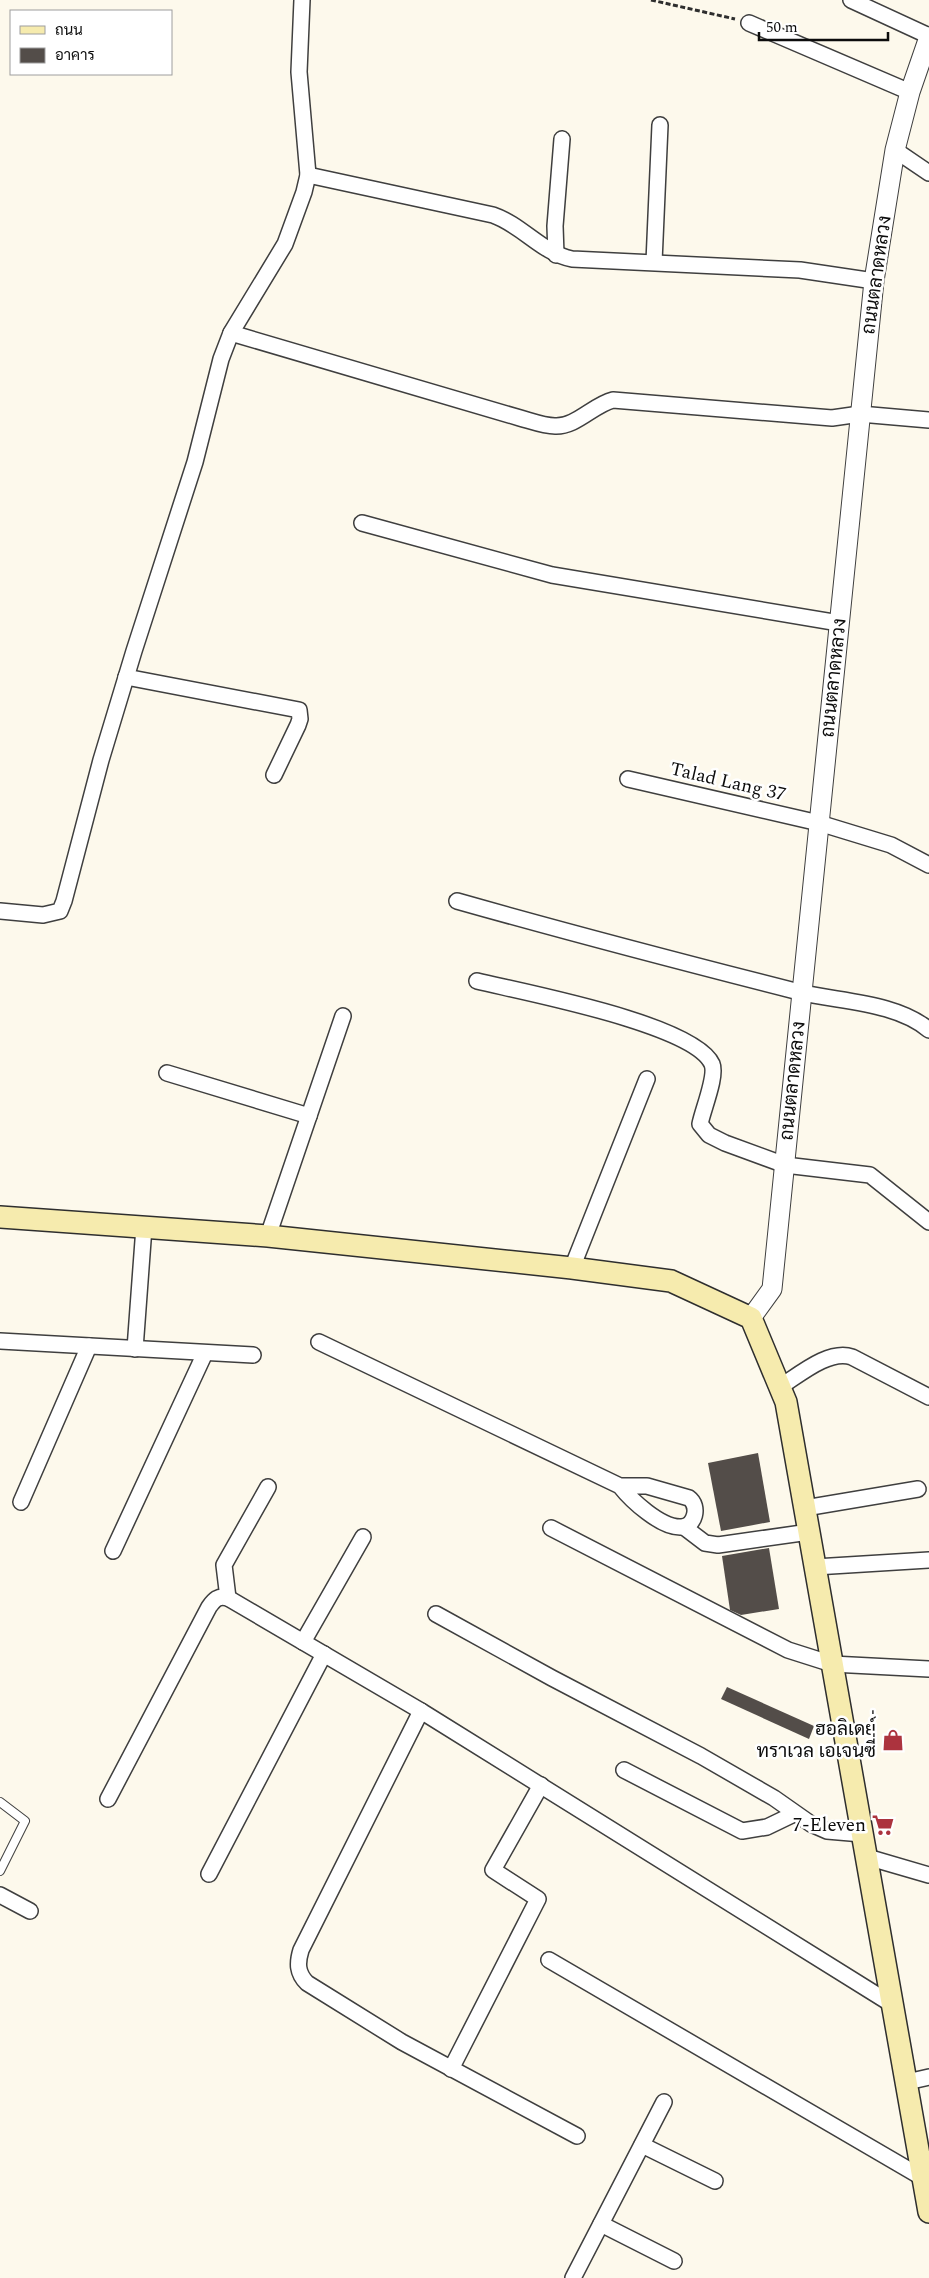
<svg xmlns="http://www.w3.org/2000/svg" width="929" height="2278" font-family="Spectral,Sarabun,serif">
<rect width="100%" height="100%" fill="#fdf9ec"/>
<g fill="#534d49">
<path d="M758,1453L770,1522L721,1531L708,1463Z"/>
<path d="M769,1548L779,1609L741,1615L730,1610L722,1556Z"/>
<path d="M727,1687L814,1726L809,1739L721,1699Z"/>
</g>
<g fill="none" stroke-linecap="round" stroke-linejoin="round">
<g stroke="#3f3f3f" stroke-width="10">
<path id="service" d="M0,1802L25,1821L0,1871"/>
</g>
<g stroke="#3f3f3f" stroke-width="18">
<g id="minor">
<path d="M851,0L929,36"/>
<path d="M749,23L910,92"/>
<path d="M895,150L929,173"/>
<path d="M308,175L493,215C522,225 542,253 572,259L800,270L874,281"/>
<path d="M556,255L555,226L562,139"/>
<path d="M654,262L660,125"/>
<path d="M231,333L520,418C531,421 544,426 555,426C576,427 593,405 613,400L832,418L860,414L929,420"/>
<path d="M362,523L552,575L839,623"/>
<path d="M126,677L299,710L300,719L298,725L274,775"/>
<path d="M628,779L819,823L891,845L929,865"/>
<path d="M457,901C570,933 685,963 799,992C840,1002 896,1002 929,1030"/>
<path d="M0,911L43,915L60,911L64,901L101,760L134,651L195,462L221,359L231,333L285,244L304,192L308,175L299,72L302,0"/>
<path d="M477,981C522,992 694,1024 712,1064C717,1076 703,1109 700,1124L709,1135L725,1143L785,1165L870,1175L929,1222"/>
<path d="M167,1073L309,1116"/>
<path d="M268,1236L343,1016"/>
<path d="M572,1268L647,1079"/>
<path d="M0,1341L253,1355"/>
<path d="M319,1342L620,1486C631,1500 661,1528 681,1527C695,1527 700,1506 689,1498L647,1486H620"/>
<path d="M135,1349L144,1227"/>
<path d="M780,1387C799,1375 829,1349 852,1357L929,1397"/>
<path d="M21,1502L89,1346"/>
<path d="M805,1508L918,1489"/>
<path d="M684,1527L705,1543L718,1545L809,1532"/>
<path d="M551,1528L788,1650L832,1664L929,1669"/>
<path d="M113,1551L205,1353"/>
<path d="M815,1567L929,1560"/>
<path d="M228,1598L224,1565L268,1487"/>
<path d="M436,1614L552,1678L701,1756L774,1798L811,1824L827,1831L862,1834"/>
<path d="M303,1642L363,1537"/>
<path d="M421,1711L301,1950C297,1963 297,1973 307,1983L402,2042L577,2136"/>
<path d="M624,1770L742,1831L767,1827L794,1814"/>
<path d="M108,1799L209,1607C214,1600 218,1595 228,1598L421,1711L893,2005"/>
<path d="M867,1857L929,1875"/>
<path d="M209,1874L324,1654"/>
<path d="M0,1895L30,1911"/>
<path d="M549,1960L923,2178L929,2177"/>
<path d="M451,2069L538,1899L493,1870L541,1785"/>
<path d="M907,2082L929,2077"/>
<path d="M642,2145L715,2181"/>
<path d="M601,2224L674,2261"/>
<path d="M573,2278L664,2102"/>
</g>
</g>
<g stroke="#3f3f3f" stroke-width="21">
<path id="tertiary" d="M751,1318L772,1289L874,281L895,150L910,92L929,37"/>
</g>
<g stroke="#2e2e2e" stroke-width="24">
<path id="secondary" d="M0,1217L268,1236L572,1268L671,1281L751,1318L786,1402L929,2212"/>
</g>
<path stroke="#2e2e2e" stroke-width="3" stroke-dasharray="5 2.5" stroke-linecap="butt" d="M651,0L735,19"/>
<use href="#service" stroke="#fff" stroke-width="8"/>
<use href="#minor" stroke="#fff" stroke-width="15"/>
<use href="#tertiary" stroke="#fff" stroke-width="19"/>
<use href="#secondary" stroke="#f6ebae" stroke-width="21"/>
</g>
<defs>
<g id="shop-bare" transform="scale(1.725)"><path d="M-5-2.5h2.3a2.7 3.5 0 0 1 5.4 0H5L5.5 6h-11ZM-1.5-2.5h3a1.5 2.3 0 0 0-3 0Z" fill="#ac333e" stroke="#fff" stroke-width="2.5" paint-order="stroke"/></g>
<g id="supermarket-bare" transform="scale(1.725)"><path d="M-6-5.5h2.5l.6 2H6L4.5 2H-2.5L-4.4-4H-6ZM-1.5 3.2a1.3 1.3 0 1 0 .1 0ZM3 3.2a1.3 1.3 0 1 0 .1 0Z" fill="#ac333e" stroke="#fff" stroke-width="2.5" paint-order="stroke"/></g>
</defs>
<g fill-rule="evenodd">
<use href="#shop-bare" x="893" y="1740"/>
<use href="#supermarket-bare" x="883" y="1825"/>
</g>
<g text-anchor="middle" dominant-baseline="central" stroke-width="5" stroke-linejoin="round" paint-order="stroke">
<g font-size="19" fill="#0c0c0c" stroke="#fff">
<text transform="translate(877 275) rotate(-82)">ถนนตลาดหลวง</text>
<text transform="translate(834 678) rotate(-84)">ถนนตลาดหลวง</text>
<text transform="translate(728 782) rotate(13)">Talad Lang 37</text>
<text transform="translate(793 1081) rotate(-84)">ถนนตลาดหลวง</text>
</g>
<g font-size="19" fill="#0c0c0c" stroke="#fff" text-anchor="end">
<text x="876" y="1729">ฮอลิเดย์่<tspan x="876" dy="22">ทราเวล เอเจนซี่</tspan></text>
<text x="866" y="1825">7-Eleven</text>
</g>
</g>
<rect x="10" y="10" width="162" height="65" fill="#ffffff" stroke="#9e9e9e"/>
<rect x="20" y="26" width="25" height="8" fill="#f6ebae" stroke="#9e9e9e"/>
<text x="55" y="35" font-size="15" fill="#0c0c0c">ถนน</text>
<rect x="20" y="48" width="25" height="15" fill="#534d49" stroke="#9e9e9e"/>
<text x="55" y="60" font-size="15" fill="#0c0c0c">อาคาร</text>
<path d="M759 32v8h129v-8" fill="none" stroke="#0c0c0c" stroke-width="2.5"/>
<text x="766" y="32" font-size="15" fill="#0c0c0c" stroke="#ffffff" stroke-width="4" paint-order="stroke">50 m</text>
</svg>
